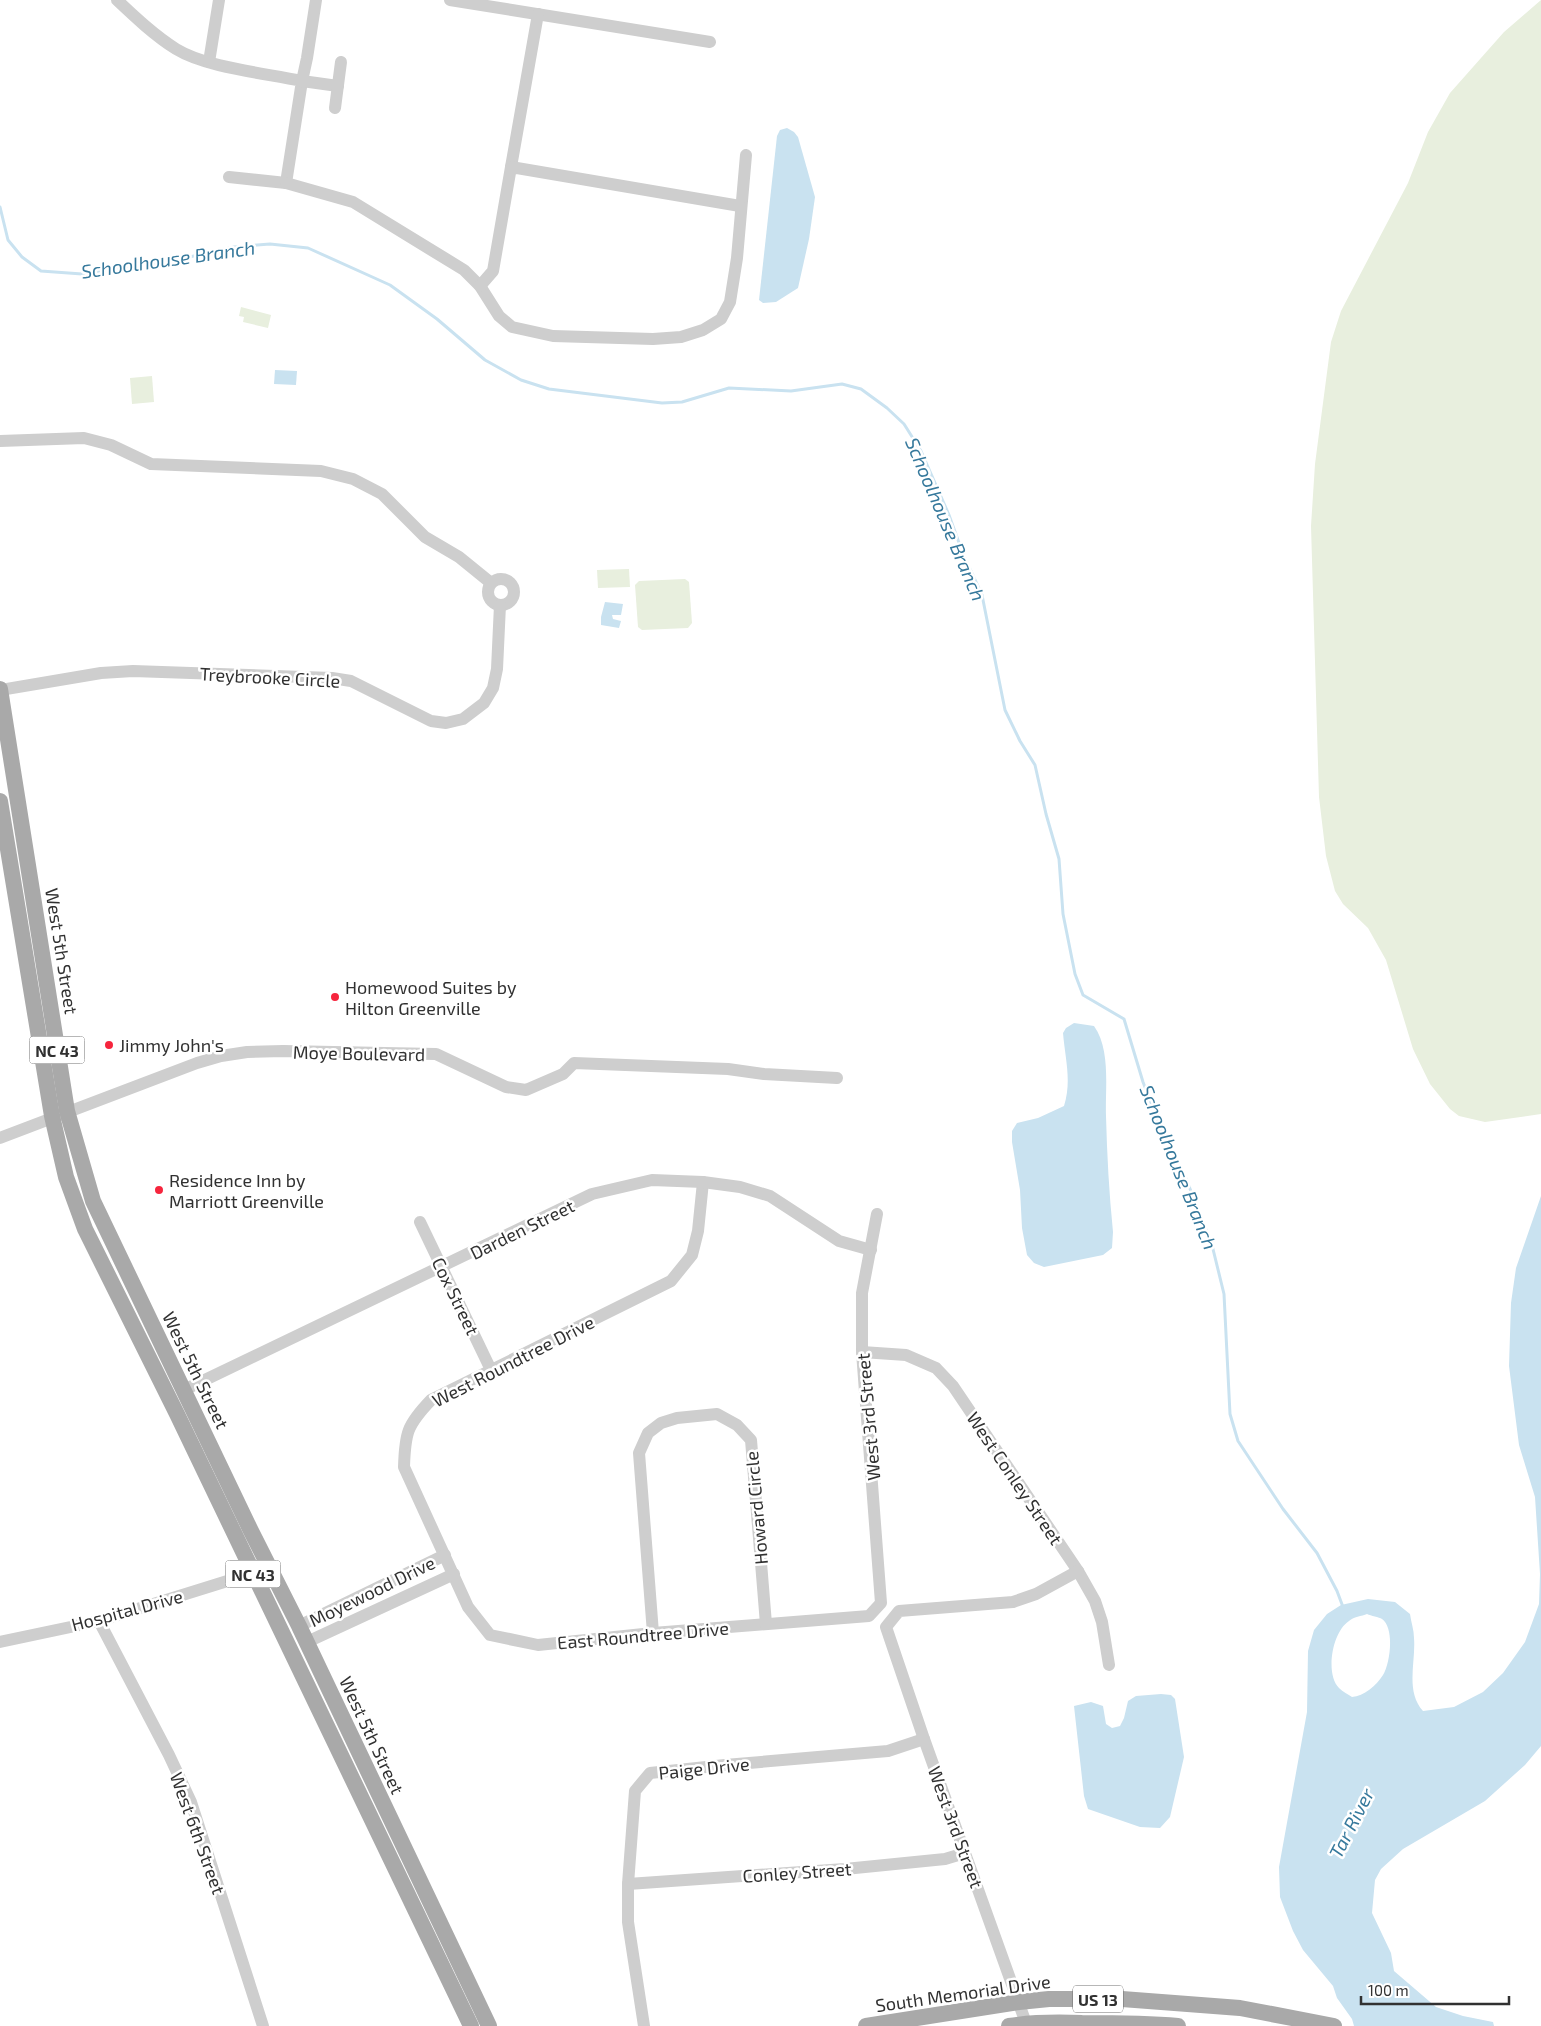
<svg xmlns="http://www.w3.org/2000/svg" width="1541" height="2026" font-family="'Exo 2',sans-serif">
<rect width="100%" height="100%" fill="#fff"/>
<g fill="#e8efde">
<path d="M1541,0V1114L1485,1122L1459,1116L1450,1109L1430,1084L1413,1049L1386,960L1368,928L1343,904L1335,891L1326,856L1319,797L1311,526L1315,464L1331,342L1341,311L1408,183L1428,132L1450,93L1504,32Z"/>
<path d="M241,307L271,315L268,328L243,322L244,317L239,316Z"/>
<path d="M152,376L154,402L132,404L130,378Z"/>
<path d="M629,569L630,587L598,588L597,570Z"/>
<path d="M685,579L689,582L692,623L688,628L642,630L638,627L635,585L639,581Z"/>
</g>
<g fill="#c9e2f0" fill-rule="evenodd">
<path d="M787,128L794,132L798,137L815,197L809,239L798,288L776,302L763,303L759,300L777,136L780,130Z"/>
<path d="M275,370L297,371L296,385L274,384Z"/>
<path d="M605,602L623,604L621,615H612L613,619L621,621L619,628L601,625V617Z"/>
<path d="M1074,1023L1094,1026C1111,1050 1105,1088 1106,1116C1107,1154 1109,1193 1113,1232L1112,1248L1103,1255L1044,1267L1034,1263L1027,1255L1022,1228L1020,1190L1012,1142V1131L1017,1123L1038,1118L1064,1106C1072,1081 1065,1058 1063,1033L1066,1028Z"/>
<path d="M1541,1196V1746L1525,1765L1485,1801L1403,1849L1381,1869L1375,1880L1372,1913L1391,1953L1394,1971L1436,2007L1463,2016L1493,2022L1494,2026H1354L1352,2019L1337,1998L1333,1986L1303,1950L1293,1931L1280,1897L1279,1867L1307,1712L1308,1651L1314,1630L1327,1614L1341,1605L1368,1599L1395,1602L1410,1614C1411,1622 1414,1630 1414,1638C1416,1662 1405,1691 1423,1711L1454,1707L1483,1692L1503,1673L1525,1642L1539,1604L1540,1574L1535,1497L1519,1445L1509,1366L1511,1303L1516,1268ZM1367,1614C1371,1616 1379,1617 1382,1619C1395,1628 1390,1664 1383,1675C1376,1686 1364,1696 1352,1697C1348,1694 1343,1692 1339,1688C1325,1674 1332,1632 1349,1621C1353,1617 1362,1616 1367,1614Z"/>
<path d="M1161,1694L1171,1695L1175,1699L1184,1757L1170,1817L1160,1828L1140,1827L1088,1809L1084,1796L1074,1706L1091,1702L1103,1706L1106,1724L1112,1728L1120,1726L1124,1718L1128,1701L1136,1696Z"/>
</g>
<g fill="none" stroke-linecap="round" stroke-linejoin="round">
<path stroke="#c9e2f0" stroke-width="3" d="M0,207L8,240L22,257L41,271L82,274L124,267L158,264L234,247L270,244L308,248L390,285L437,319L485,360L521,380L549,389L662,403L682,402L729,388L791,391L842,384L861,389L887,408L904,424L921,451L949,515L963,554L982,595L1005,710L1020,741L1035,765L1046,814L1059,859L1063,914L1075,974L1083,995L1124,1019L1143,1082L1162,1131L1185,1176L1212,1245L1224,1294L1230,1414L1238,1441L1283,1509L1317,1553L1337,1591L1343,1607"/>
<g stroke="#cecece" stroke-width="12">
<path d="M117,0C135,17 154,35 176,49C207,68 265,73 302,81L286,183L229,177"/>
<path d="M316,0L307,58L302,81L338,86"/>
<path d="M450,0L710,42"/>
<path d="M209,62L219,0"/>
<path d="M335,108L341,62"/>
<path d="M511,167L538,14"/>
<path d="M286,183L353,202L464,270L480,286L499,316L512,327L553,336L653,339L681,337L703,330L721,319L730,302L737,258L746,155"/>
<path d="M480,286L493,271L511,167L740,206"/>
<path d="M0,441L84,438L111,445L151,464L321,471L353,479L382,494L425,537L459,557L491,583"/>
<circle cx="501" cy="592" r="13"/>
<path d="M0,690L101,673L133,671L332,678L351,681L431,721L446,723L463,719L484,703L493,688L497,669L500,605"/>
<path d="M0,1138L197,1063L221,1056L247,1052L283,1051L436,1054L506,1087L526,1090L563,1074L574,1063L728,1069L764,1074L837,1078"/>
<path d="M703,1182L698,1231L692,1255L671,1281L431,1400C407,1425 405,1433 404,1467L468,1607L490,1635L538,1645L653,1633L869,1616L881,1603L862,1352V1293L877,1214"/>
<path d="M420,1222L491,1370"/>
<path d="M862,1352L906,1355L936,1368L953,1386L1078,1571L1095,1601L1102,1622L1109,1665"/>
<path d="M184,1390L592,1194L652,1180L703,1182L740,1187L770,1196L839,1241L871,1250"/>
<path d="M99,1621L169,1755L191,1802L263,2026"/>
<path d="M299,1626L445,1555"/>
<path d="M653,1633L639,1453L648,1433L661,1423L677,1418L717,1414L737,1425L751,1440L766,1624"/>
<path d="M0,1642L99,1621L253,1573"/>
<path d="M307,1642L454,1574"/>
<path d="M628,1884L845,1869L945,1859L965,1853"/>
<path d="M644,2026L628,1922V1884L635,1791L650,1773L725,1765L888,1751L924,1739"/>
<path d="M1027,2026L924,1739L886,1627L899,1611L1013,1602L1036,1594L1078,1571"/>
</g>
<g stroke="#a9a9a9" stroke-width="16">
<path d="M0,689L67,1111L93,1201L251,1531L299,1626L489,2026"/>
<path d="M0,801L52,1116L66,1177L85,1229L177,1414L471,2026"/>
<path d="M866,2026L1019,2002L1049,1999H1122L1240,2008L1334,2026"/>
<path d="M1009,2026C1033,2022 1057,2022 1082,2023C1114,2023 1146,2023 1178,2026"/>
</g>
</g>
<g fill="#f6253d" stroke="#fff" stroke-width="2">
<circle cx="335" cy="997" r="5"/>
<circle cx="109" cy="1045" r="5"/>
<circle cx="159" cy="1190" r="5"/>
</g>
<g text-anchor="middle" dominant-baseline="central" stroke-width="5" stroke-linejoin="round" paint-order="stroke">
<g fill="#fff" stroke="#6f6f6f" stroke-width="1">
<rect x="29.5" y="1036.5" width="55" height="27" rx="4"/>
<rect x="225.5" y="1560.5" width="55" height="27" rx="4"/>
<rect x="1073" y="1985.5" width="50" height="27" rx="4"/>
</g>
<g font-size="16" font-weight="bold" fill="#313131">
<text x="57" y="1050">NC 43</text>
<text x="253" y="1574">NC 43</text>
<text x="1098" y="1999">US 13</text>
</g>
<g font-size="18" fill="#313131" stroke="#fff">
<text transform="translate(270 677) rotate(3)">Treybrooke Circle</text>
<text transform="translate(62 951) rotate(81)">West 5th Street</text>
<text transform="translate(359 1053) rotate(1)">Moye Boulevard</text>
<text transform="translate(522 1229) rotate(-26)">Darden Street</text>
<text transform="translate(456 1296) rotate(64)">Cox Street</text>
<text transform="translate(513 1361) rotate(-27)">West Roundtree Drive</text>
<text transform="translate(196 1370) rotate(64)">West 5th Street</text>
<text transform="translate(868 1417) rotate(-95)">West 3rd Street</text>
<text transform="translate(1015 1478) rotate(56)">West Conley Street</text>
<text transform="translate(756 1508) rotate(-95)">Howard Circle</text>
<text transform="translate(372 1591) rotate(-26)">Moyewood Drive</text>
<text transform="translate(127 1610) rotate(-15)">Hospital Drive</text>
<text transform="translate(643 1635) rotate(-5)">East Roundtree Drive</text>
<text transform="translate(372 1735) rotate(65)">West 5th Street</text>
<text transform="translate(704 1768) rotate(-6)">Paige Drive</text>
<text transform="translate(956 1827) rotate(70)">West 3rd Street</text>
<text transform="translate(198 1833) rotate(70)">West 6th Street</text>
<text transform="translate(797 1872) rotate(-4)">Conley Street</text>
<text transform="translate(963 1993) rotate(-8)">South Memorial Drive</text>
</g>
<g font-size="18" fill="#313131" stroke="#fff" text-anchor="start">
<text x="345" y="987">Homewood Suites by<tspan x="345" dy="21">Hilton Greenville</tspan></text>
<text x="119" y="1045">Jimmy John's</text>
<text x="169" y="1180">Residence Inn by<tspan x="169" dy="21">Marriott Greenville</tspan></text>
</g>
<g font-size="19" font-style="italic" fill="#36799c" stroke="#fff">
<text transform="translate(168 259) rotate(-8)">Schoolhouse Branch</text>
<text transform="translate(946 519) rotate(67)">Schoolhouse Branch</text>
<text transform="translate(1179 1167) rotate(68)">Schoolhouse Branch</text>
<text transform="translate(1351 1823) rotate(-63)">Tar River</text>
</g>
</g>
<path d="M1361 1996v8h148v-8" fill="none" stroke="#313131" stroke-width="2.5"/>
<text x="1368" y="1996" font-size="15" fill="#313131" stroke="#ffffff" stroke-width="4" paint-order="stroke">100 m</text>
</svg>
